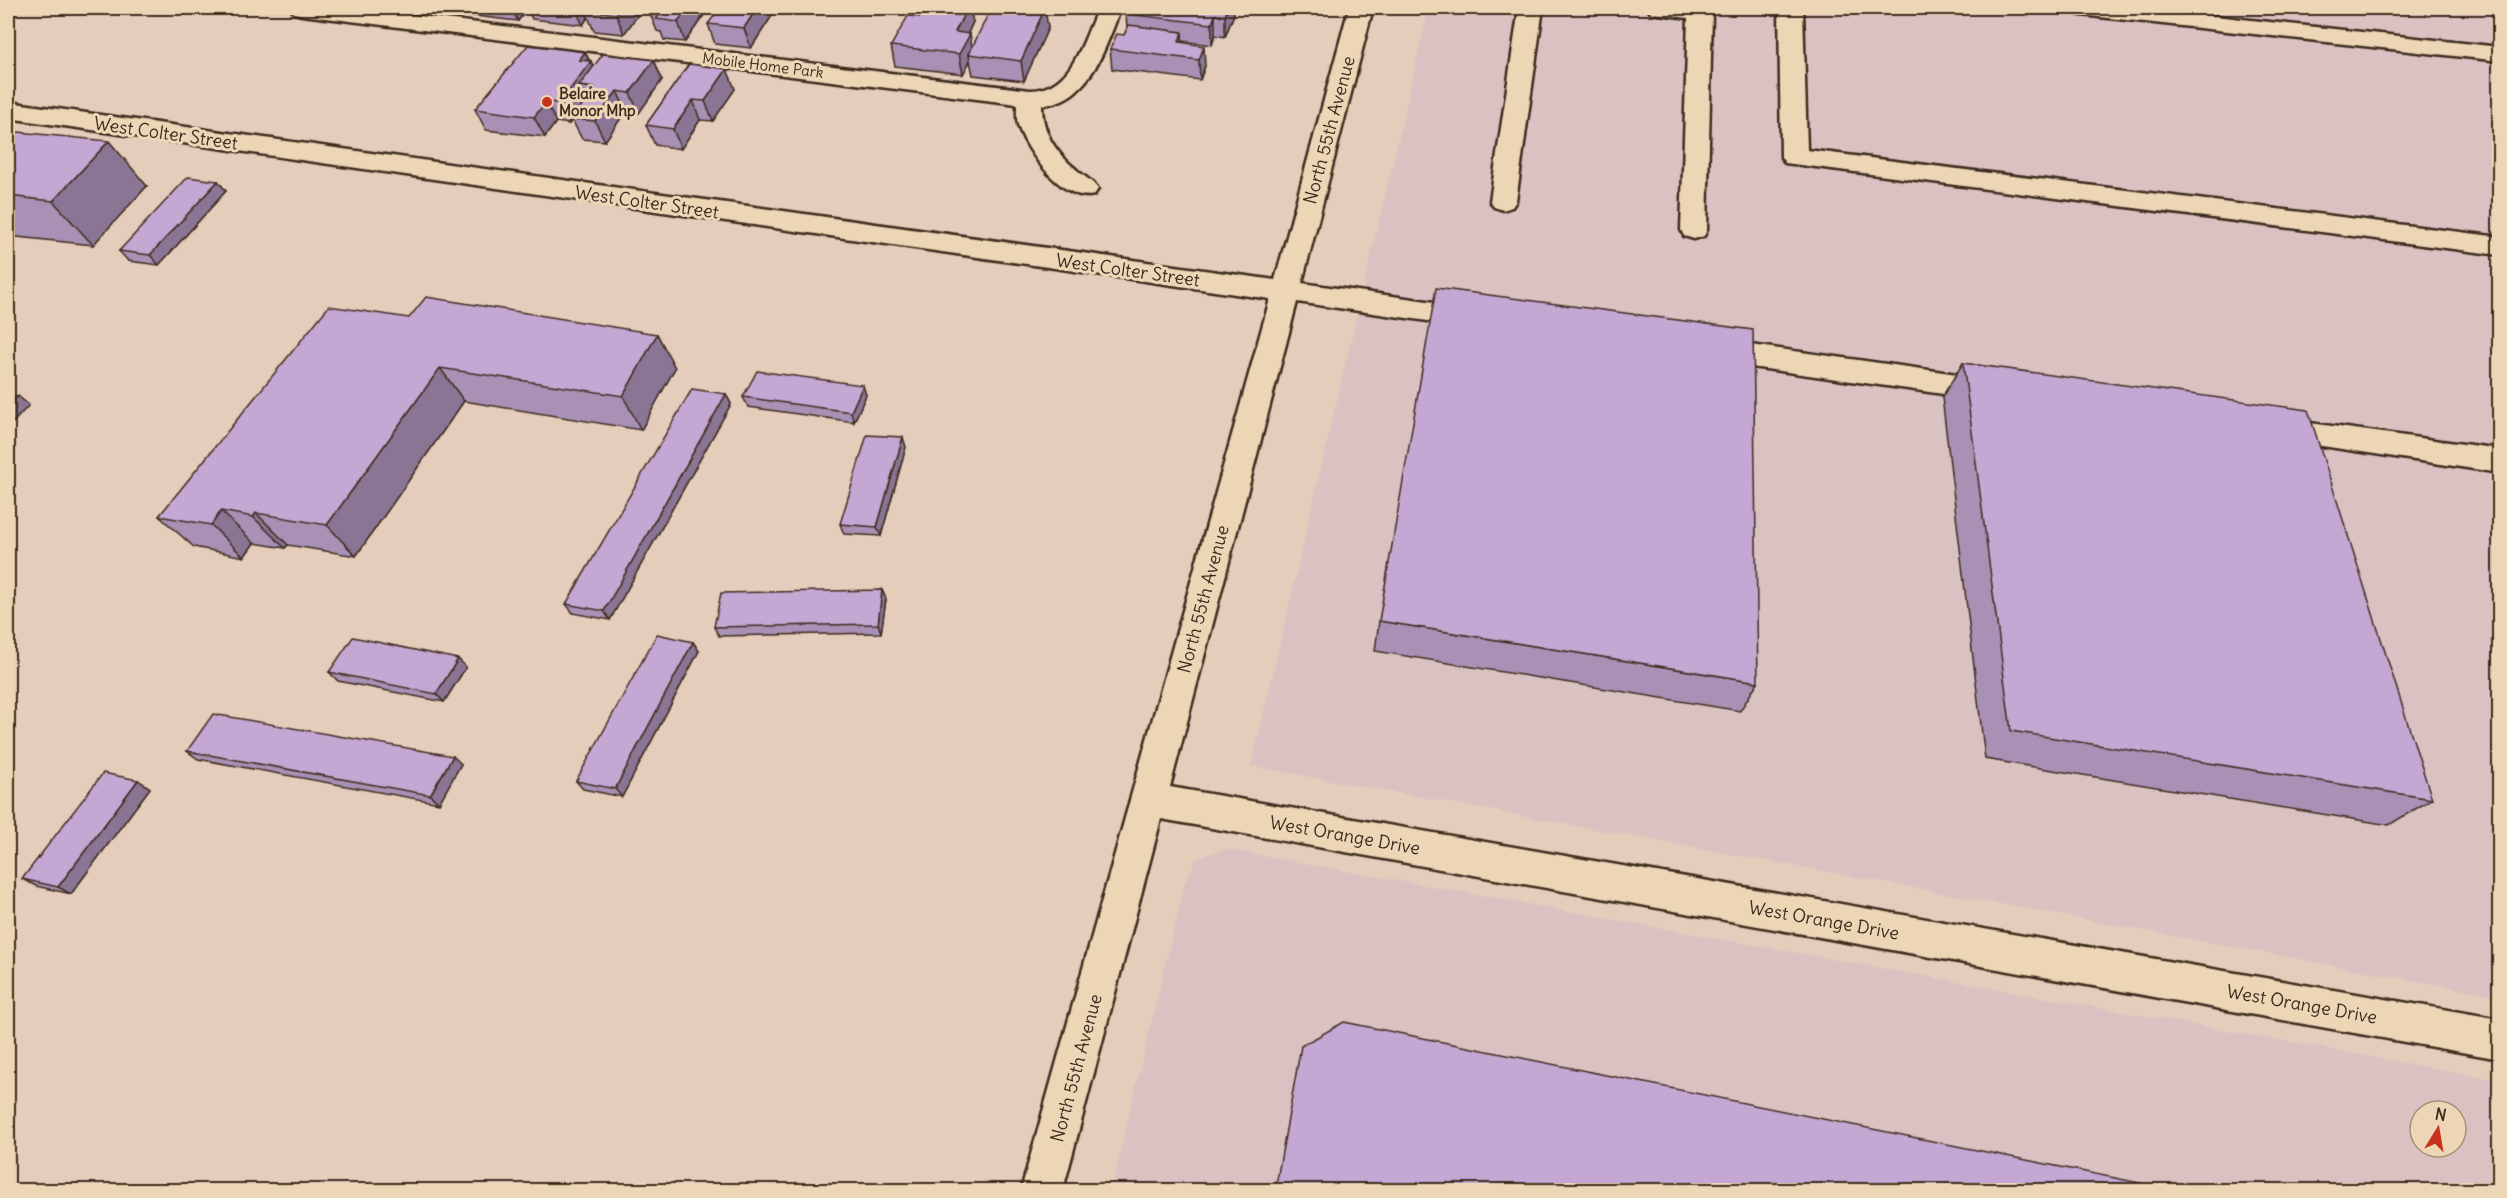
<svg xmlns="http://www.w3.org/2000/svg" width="2507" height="1198" font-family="Delius,sans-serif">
<rect width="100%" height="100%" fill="#e5cdbb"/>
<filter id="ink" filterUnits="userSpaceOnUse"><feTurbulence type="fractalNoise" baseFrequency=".0167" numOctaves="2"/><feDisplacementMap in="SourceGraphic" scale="12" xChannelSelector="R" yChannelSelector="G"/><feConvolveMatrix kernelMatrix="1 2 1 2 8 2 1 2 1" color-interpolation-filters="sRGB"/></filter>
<g filter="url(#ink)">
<g fill="#dbc2c2" fill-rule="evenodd">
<path d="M1429,8H2499V996L1251,766Z"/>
<path d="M1225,849L2499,1080V1190H1111L1185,882L1197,858ZM2420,1111H2456V1147H2420Z"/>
</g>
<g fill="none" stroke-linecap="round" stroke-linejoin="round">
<g stroke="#3b2a1e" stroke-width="5">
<g id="minor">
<path d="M290,8H355L1030,90C1073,90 1083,40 1098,8H1121C1105,47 1091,101 1042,105C1042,133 1056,153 1077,170C1084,177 1093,181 1098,189L1094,195C1064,203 1028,153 1019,128C1016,120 1017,112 1017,104L302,15L294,13Z"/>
<path d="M1349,8H1373L1302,283L1476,308L1486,311L1490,318L1486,325L1476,328L1297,302L1170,787L2500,1019V1059L1161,819L1063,1190H1021L1270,299L8,118V102L1275,280Z"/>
<path d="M1519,8H1543L1516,201L1512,207L1503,210L1494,207L1490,201Z"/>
<path d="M1647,8H1709L1712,12L1707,230L1704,236L1694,239L1684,236L1681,230L1688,18L1651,13Z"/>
<path d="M1779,8H1803L1807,150L2500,237V255L1785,163L1781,157Z"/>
<path d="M2069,8H2141L2500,47V61L2081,15L2073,13Z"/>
<path d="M1708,339L1993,379L2003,382L2008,390L2003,398L1993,401L1708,361L1698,357L1694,350L1698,343Z"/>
<path d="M2273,418L2500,449V473L2262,437L2258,429L2262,421Z"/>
</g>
</g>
<use href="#minor" fill="#edd6b5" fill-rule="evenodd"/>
</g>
<g fill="#a990b5" stroke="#3b2a1e" stroke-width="1.5">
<path d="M418,8H462L458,12Z"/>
<path d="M464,8H643L624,34L594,31L588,17L583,25L532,19L527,9L518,21L467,15Z"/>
<path d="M651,8H709L685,42L664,40L661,32L657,31L649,11Z"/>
<path d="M777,8L751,48L715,44L708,24Z"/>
<path d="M1126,14H1234L1225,37L1215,35L1212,45L1182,41V43L1205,66L1200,80L1112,69L1110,49L1124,35L1127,28Z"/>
<path d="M920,17L973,22L968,33L970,34L972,47L1048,28L1024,81L973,75L970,61L963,74L895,66L891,46Z"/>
<path d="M585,52L590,61L594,67L654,60L662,80L639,113L626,111L605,141L582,139L572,120L569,124L556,122L545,137L486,130L475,109Z"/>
<path d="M689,64L735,89L713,121L700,120L681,149L655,145L646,125Z"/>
<path d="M8,131L147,186L93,245L8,236Z"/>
<path d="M218,181L226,191L159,265L128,261L119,251Z"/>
<path d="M409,318L657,334L675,368L641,430L464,401L356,556L288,545L285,548L254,543L244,557L194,547L159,516Z"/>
<path d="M1963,363L2432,799L2389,825L1985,759L1942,397Z"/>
<path d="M726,394L731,404L610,620L573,613L566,604Z"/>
<path d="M866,395L854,422L748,407L743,397Z"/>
<path d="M906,447L881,536L844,534L840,524Z"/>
<path d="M882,590L886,599L881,633L719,636L714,627Z"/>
<path d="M1379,621L1758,682L1740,711L1375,651Z"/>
<path d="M693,642L699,651L622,797L583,789L576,781Z"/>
<path d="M458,659L466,667L444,702L338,681L329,672Z"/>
<path d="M187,751L461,764L439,803L198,759Z"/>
<path d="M138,780L150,788L71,894L36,886L22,879Z"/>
</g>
<g fill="#8a7594" stroke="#3b2a1e" stroke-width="1.5">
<path d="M456,8H462L458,12Z"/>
<path d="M511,8H526L527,9L518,21Z"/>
<path d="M575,8H596L585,10L588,17L583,25Z"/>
<path d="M621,8H643L624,34L616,14Z"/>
<path d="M688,8H709L685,42L678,22Z"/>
<path d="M757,8H777L751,48L744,28Z"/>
<path d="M967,8H970L973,22L959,52L955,32Z"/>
<path d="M1045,8L1048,28L1024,81L1021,61Z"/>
<path d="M1228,8H1234V14L1225,37V16Z"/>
<path d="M1215,15V35L1212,45V24Z"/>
<path d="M1182,32L1183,52L1179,42Z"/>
<path d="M970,34L973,54H969L970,61L963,74L959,54Z"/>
<path d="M1204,46L1205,66L1200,80L1199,60Z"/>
<path d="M585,52L590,63L591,61L600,82L595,88L579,86L586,101L572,119V120L569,124L560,103L579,60Z"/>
<path d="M654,60L662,80L639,113L630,93Z"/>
<path d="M727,69L735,89L713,121L705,101Z"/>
<path d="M617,91L626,111L605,141L595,121Z"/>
<path d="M693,100L700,120L681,149L673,129Z"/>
<path d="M546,102L556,122L545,137L534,117Z"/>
<path d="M109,141L147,186L93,245L53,201Z"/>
<path d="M218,181L226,191L159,265L150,255Z"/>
<path d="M657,334L675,368L641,430L623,396Z"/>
<path d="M440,368L464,401L356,556L327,525Z"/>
<path d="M863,385L866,395L854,422L851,412Z"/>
<path d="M726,394L731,404L610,620L604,611Z"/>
<path d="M18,396L29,405L8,428V407Z"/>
<path d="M903,437L906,447L881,536L877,527Z"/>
<path d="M221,511L254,543L244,557L211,525Z"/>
<path d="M256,513L288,545L285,548L253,517Z"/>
<path d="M882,590L886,599L881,633L878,624Z"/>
<path d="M693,642L699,651L622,797L615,789Z"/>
<path d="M458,659L466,667L444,702L436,694Z"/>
<path d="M453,756L461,764L439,803L430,795Z"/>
<path d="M138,780L150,788L71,894L58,887Z"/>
</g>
<g fill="#c5a7d3" stroke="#3b2a1e" stroke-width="1.5">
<path d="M588,8H621L616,14L585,10Z"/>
<path d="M651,8H688L678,22L656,19L661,13L649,11Z"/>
<path d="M720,8H757L744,28L708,24Z"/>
<path d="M925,8H967L955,32L970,34L959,54L891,46L908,16L920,17Z"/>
<path d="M991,8H1045L1021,61L969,54Z"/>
<path d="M1129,8H1228L1225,16L1215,15L1212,24L1126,14Z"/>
<path d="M1129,25L1182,32L1179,42L1204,46L1199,60L1110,49L1117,34L1124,35Z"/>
<path d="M528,45L585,52L579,60L591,61L560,103L546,102L534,117L475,109Z"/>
<path d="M603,54L654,60L630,93L617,91L595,121L572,119L595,88L579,86Z"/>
<path d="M689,64L727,69L705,101L693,100L673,129L646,125Z"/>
<path d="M8,131L109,141L53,201L8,196Z"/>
<path d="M188,177L218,181L150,255L119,251Z"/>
<path d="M1436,288L1753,330L1758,682L1379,621Z"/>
<path d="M426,297L657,334L623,396L440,368L327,525L256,513L253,517L221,511L211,525L159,516L329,306L409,318Z"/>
<path d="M1963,363L2308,410L2432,799L2011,731Z"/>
<path d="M757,371L863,385L851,412L743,397Z"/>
<path d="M692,389L726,394L604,611L566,604Z"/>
<path d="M8,394L18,396L8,407Z"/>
<path d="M867,435L903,437L877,527L840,524Z"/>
<path d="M882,590L878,624L714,627L721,593Z"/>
<path d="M657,634L693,642L615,789L576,781Z"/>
<path d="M353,637L458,659L436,694L329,672Z"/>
<path d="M213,714L453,756L430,795L187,751Z"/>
<path d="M103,773L138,780L58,887L22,879Z"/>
<path d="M1344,1022L2179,1191H1275L1301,1046Z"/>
</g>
</g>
<circle fill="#c8321e" stroke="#edd6b5" stroke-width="2" cx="547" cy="102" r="6"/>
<g text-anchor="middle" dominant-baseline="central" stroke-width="6" stroke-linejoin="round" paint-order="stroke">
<g font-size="15" fill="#3b2a1e" stroke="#edd6b5">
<text transform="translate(763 65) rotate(7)">Mobile Home Park</text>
</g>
<g font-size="15" font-weight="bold" fill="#3b2a1e" stroke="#edd6b5" text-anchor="start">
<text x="559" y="93">Belaire<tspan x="559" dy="17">Monor Mhp</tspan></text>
</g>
<g font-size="18" fill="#3b2a1e" stroke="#edd6b5">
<text transform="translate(1329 130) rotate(-75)">North 55th Avenue</text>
<text transform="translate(166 133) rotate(8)">West Colter Street</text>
<text transform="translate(647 202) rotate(8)">West Colter Street</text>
<text transform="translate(1128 270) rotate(8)">West Colter Street</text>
<text transform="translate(1203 599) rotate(-75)">North 55th Avenue</text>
<text transform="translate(1345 835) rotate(10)">West Orange Drive</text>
<text transform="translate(1824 920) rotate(10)">West Orange Drive</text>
<text transform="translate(2302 1004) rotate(10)">West Orange Drive</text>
<text transform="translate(1076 1068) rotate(-75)">North 55th Avenue</text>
</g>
</g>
<rect width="2507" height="1198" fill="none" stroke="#edd6b5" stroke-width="30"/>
<rect x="15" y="15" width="2477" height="1168" fill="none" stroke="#3b2a1e" stroke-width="2" filter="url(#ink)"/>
<g transform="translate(2438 1129) rotate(11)"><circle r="28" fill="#edd6b5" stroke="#a69179" stroke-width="1.5"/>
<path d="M0-4.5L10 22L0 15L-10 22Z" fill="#c8321e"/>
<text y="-9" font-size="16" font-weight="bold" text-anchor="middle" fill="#3b2a1e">N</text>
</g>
</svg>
